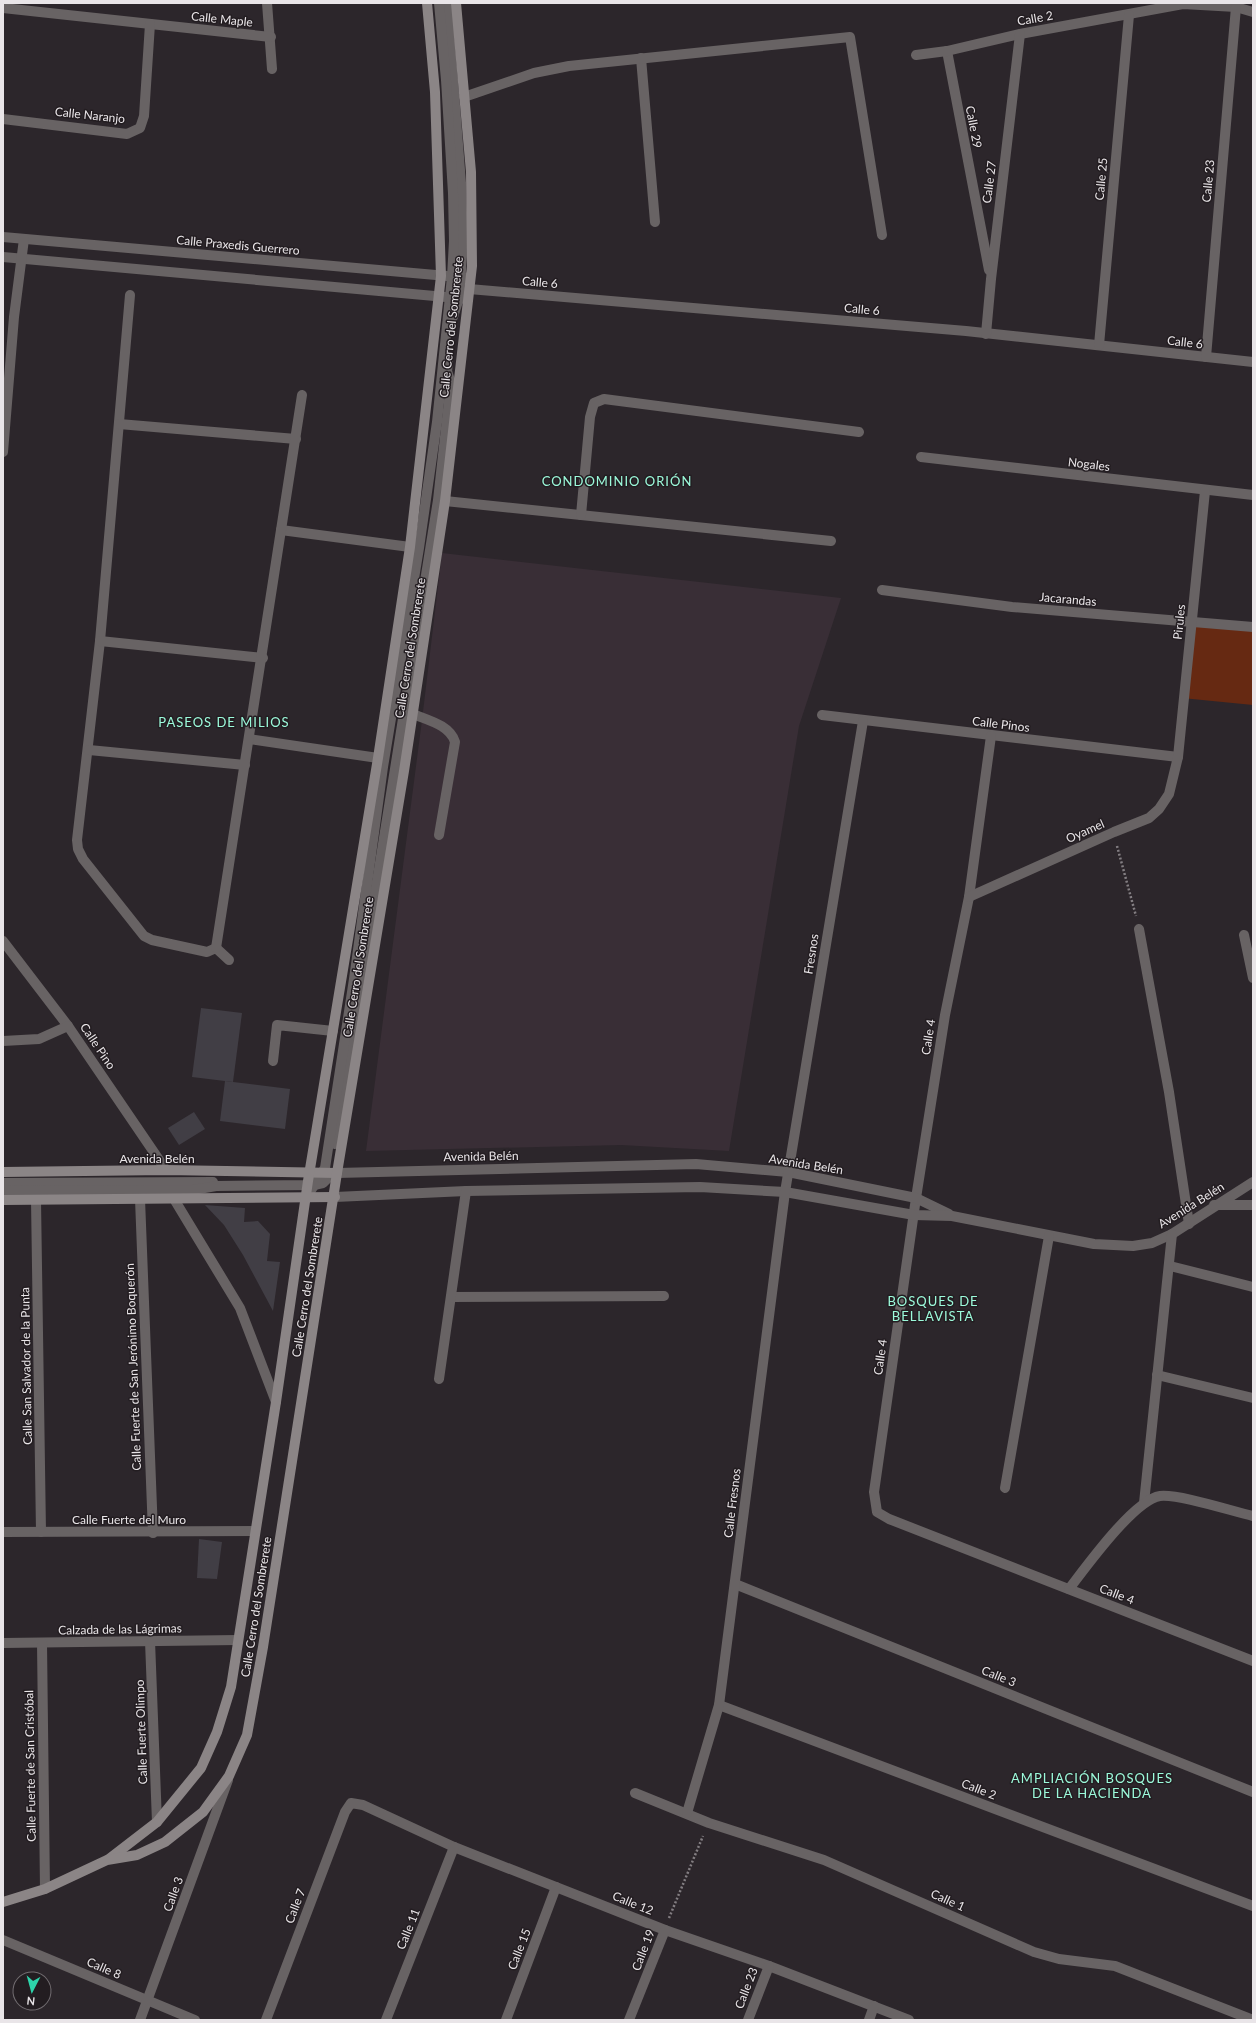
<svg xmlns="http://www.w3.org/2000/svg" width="1256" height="2023" font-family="Lato,sans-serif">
<rect width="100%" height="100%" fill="#2c262b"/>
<path fill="#392e36" d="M442,553L841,598L799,726L729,1151L621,1145L366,1151L422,720Z"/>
<path fill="#662912" d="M1190,623L1253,629V705L1182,698Z"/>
<g fill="#413e45">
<path d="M201,1008L242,1013L233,1082L192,1077Z"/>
<path d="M225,1081L290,1089L285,1129L220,1121Z"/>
<path d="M194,1112L205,1129L179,1145L168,1128Z"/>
<path d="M205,1205L245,1208L244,1222L258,1221L270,1234L267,1261L280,1262L273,1311L243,1255L224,1225Z"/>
<path d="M199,1539L222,1542L217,1579L197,1578Z"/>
</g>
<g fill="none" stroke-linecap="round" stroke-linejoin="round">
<g stroke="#837e82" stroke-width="2.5" stroke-dasharray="2 2" stroke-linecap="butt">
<path d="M1117,846L1136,916"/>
<path d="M669,1918L703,1836"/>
</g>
<g stroke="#686364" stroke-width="10">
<path d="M447,3L461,183L463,242L459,298L453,317"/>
<path d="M413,714C427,720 450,725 455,742L439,835"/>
<path d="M273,1061L277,1025L333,1031"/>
<path d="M335,1144L438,500L451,383L447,371L448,363"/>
<path d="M3,1183L213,1182"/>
<path d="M3,1191L193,1190L216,1186L314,1185L323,1183L330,1176"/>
<path d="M306,1198L325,1168L354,979L383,767L419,548L437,422L452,277L454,241L453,193L446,80L439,3"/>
</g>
<g stroke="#686364" stroke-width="10">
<path d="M267,3L272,69"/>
<path d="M3,8L271,37"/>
<path d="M947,51L989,270"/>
<path d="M916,55L947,51L1020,34L1183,4L1236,7L1253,12"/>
<path d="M641,58L655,222"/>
<path d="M464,97L534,73L569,66L850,37L882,235"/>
<path d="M3,119L127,134L140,128L144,116L150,24"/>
<path d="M3,237L470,278"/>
<path d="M3,257L468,299"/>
<path d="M469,289L966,331L1253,362"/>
<path d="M130,295L100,641L77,840L78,849L83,859L144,936L152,940L207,952L216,948L229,960"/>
<path d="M986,334L991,279L1020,34"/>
<path d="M1099,345L1129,15"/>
<path d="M1206,357L1236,7"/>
<path d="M119,424L296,439"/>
<path d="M3,452L14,317L24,239"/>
<path d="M921,457L1253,495"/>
<path d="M445,501L831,541"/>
<path d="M581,515L590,417L594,403L604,399L859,432"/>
<path d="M281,530L410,547"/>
<path d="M882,590L1012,607L1253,627"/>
<path d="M100,641L263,658"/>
<path d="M822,715L1178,757"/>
<path d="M991,736L969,897L945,1015L916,1198L874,1492L877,1512L889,1519L1253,1661"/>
<path d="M249,739L378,758"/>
<path d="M89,750L245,765"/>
<path d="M969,897L1114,832L1149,818L1159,809L1169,794L1178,757L1205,491"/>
<path d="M1139,929L1169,1092L1189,1224"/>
<path d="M1244,935L1253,978"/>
<path d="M3,941L68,1026L166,1170"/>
<path d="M216,948L302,395"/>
<path d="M3,1041L39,1039L68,1026"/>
<path d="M337,1173L696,1164L788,1172L916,1198L949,1214"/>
<path d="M335,1197L466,1191L700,1187L785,1192L914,1215L952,1216L1094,1244L1133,1246L1152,1243L1172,1234L1253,1182"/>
<path d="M140,1199L153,1533"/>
<path d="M174,1199L240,1308L276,1402"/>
<path d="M36,1200L41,1532"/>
<path d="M1214,1205H1253"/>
<path d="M1170,1266L1253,1287"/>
<path d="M451,1297L664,1296"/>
<path d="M1157,1375L1253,1398"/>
<path d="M439,1379L466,1191"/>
<path d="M1005,1488L1049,1236"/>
<path d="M1144,1503L1172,1234"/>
<path d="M3,1532L255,1531"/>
<path d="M735,1584L1253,1792"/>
<path d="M1069,1589C1086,1567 1134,1500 1160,1496C1180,1494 1231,1511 1253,1516"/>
<path d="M150,1641L157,1822"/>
<path d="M3,1643L238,1640"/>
<path d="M42,1643L45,1889"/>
<path d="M719,1705L1253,1906"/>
<path d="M635,1793L709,1823L824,1860L1034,1952L1059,1959L1115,1966L1253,2020"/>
<path d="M687,1813L719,1705L785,1192L863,721"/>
<path d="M3,1940L195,2020"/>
<path d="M140,2020L228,1780"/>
<path d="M266,2020L345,1812L351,1803L363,1805L454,1847L665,1930L769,1966L909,2020"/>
<path d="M386,2020L454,1847"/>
<path d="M506,2020L556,1887"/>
<path d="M629,2020L665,1930"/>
<path d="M748,2020L769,1966"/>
<path d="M869,2020L874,2006"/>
</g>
<g stroke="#8b8586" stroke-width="10">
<path d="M3,1172L166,1170L337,1173"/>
<path d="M3,1200L335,1197"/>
<path d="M109,1859L157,1822L201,1768L217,1732L231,1687L276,1402L308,1181L378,758L410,547L441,276L435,92L427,3"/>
<path d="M3,1902L45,1889L107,1860L137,1855L165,1842L203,1812L229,1776L247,1735L263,1647L337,1173L404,771L445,501L472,266L471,172L456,3"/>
</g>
</g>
<g text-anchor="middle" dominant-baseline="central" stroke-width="3" stroke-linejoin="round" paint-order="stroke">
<g font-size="12" fill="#e9e5e8" stroke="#231d21">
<text transform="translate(1035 18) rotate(-10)">Calle 2</text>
<text transform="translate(222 19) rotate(6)">Calle Maple</text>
<text transform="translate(90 115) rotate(6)">Calle Naranjo</text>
<text transform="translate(974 127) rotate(79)">Calle 29</text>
<text transform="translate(1101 179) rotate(-85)">Calle 25</text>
<text transform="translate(1208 181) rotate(-85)">Calle 23</text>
<text transform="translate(989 182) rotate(-83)">Calle 27</text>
<text transform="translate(238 245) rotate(5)">Calle Praxedis Guerrero</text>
<text transform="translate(540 282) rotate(5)">Calle 6</text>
<text transform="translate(862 309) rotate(5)">Calle 6</text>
<text transform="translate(451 327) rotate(-84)">Calle Cerro del Sombrerete</text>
<text transform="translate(1185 342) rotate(6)">Calle 6</text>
<text transform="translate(1089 464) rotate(7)">Nogales</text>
<text transform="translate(1068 599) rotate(5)">Jacarandas</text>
<text transform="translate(1179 622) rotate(-84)">Pirules</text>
<text transform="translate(410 648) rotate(-81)">Calle Cerro del Sombrerete</text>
<text transform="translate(1001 724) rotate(7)">Calle Pinos</text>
<text transform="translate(1085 831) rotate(-24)">Oyamel</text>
<text transform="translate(811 954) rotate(-81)">Fresnos</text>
<text transform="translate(358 967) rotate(-81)">Calle Cerro del Sombrerete</text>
<text transform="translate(928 1037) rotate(-81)">Calle 4</text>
<text transform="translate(98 1046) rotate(56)">Calle Pino</text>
<text transform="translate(481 1156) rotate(-1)">Avenida Belén</text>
<text x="157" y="1158">Avenida Belén</text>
<text transform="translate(806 1164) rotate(9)">Avenida Belén</text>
<text transform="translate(1191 1205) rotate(-32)">Avenida Belén</text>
<text transform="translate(307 1287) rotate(-81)">Calle Cerro del Sombrerete</text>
<text transform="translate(880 1357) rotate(-82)">Calle 4</text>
<text transform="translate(26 1366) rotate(-91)">Calle San Salvador de la Punta</text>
<text transform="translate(133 1367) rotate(-92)">Calle Fuerte de San Jerónimo Boquerón</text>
<text transform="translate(732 1503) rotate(-83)">Calle Fresnos</text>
<text x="129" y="1519">Calle Fuerte del Muro</text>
<text transform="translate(1117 1594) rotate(21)">Calle 4</text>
<text transform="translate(256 1607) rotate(-81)">Calle Cerro del Sombrerete</text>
<text transform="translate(120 1629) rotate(-1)">Calzada de las Lágrimas</text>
<text transform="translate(999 1676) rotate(22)">Calle 3</text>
<text transform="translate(141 1732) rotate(-92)">Calle Fuerte Olimpo</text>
<text transform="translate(30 1766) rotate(-91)">Calle Fuerte de San Cristóbal</text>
<text transform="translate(979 1789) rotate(21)">Calle 2</text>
<text transform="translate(173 1894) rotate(-70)">Calle 3</text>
<text transform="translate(948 1900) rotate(24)">Calle 1</text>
<text transform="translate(633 1903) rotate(22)">Calle 12</text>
<text transform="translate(295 1906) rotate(-69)">Calle 7</text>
<text transform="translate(408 1929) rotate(-68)">Calle 11</text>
<text transform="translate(519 1949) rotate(-69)">Calle 15</text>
<text transform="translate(643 1950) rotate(-69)">Calle 19</text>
<text transform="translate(104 1968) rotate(23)">Calle 8</text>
<text transform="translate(746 1988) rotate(-69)">Calle 23</text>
</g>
<g font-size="13" letter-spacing="1" fill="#9cfadb" stroke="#231d21">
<text x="617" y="481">CONDOMINIO ORIÓN</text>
<text x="224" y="722">PASEOS DE MILIOS</text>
<text x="933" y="1301">BOSQUES DE<tspan x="933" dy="15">BELLAVISTA</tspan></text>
<text x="1092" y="1778">AMPLIACIÓN BOSQUES<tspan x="1092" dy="15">DE LA HACIENDA</tspan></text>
</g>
</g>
<rect width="1256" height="2023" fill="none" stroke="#e9e5e8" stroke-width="8"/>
<g transform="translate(32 1991) rotate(186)"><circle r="19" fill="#231d21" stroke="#726d71"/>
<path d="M0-3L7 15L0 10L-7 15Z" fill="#2dd4ab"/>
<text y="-6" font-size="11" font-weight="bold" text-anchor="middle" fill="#e9e5e8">N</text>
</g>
</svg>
